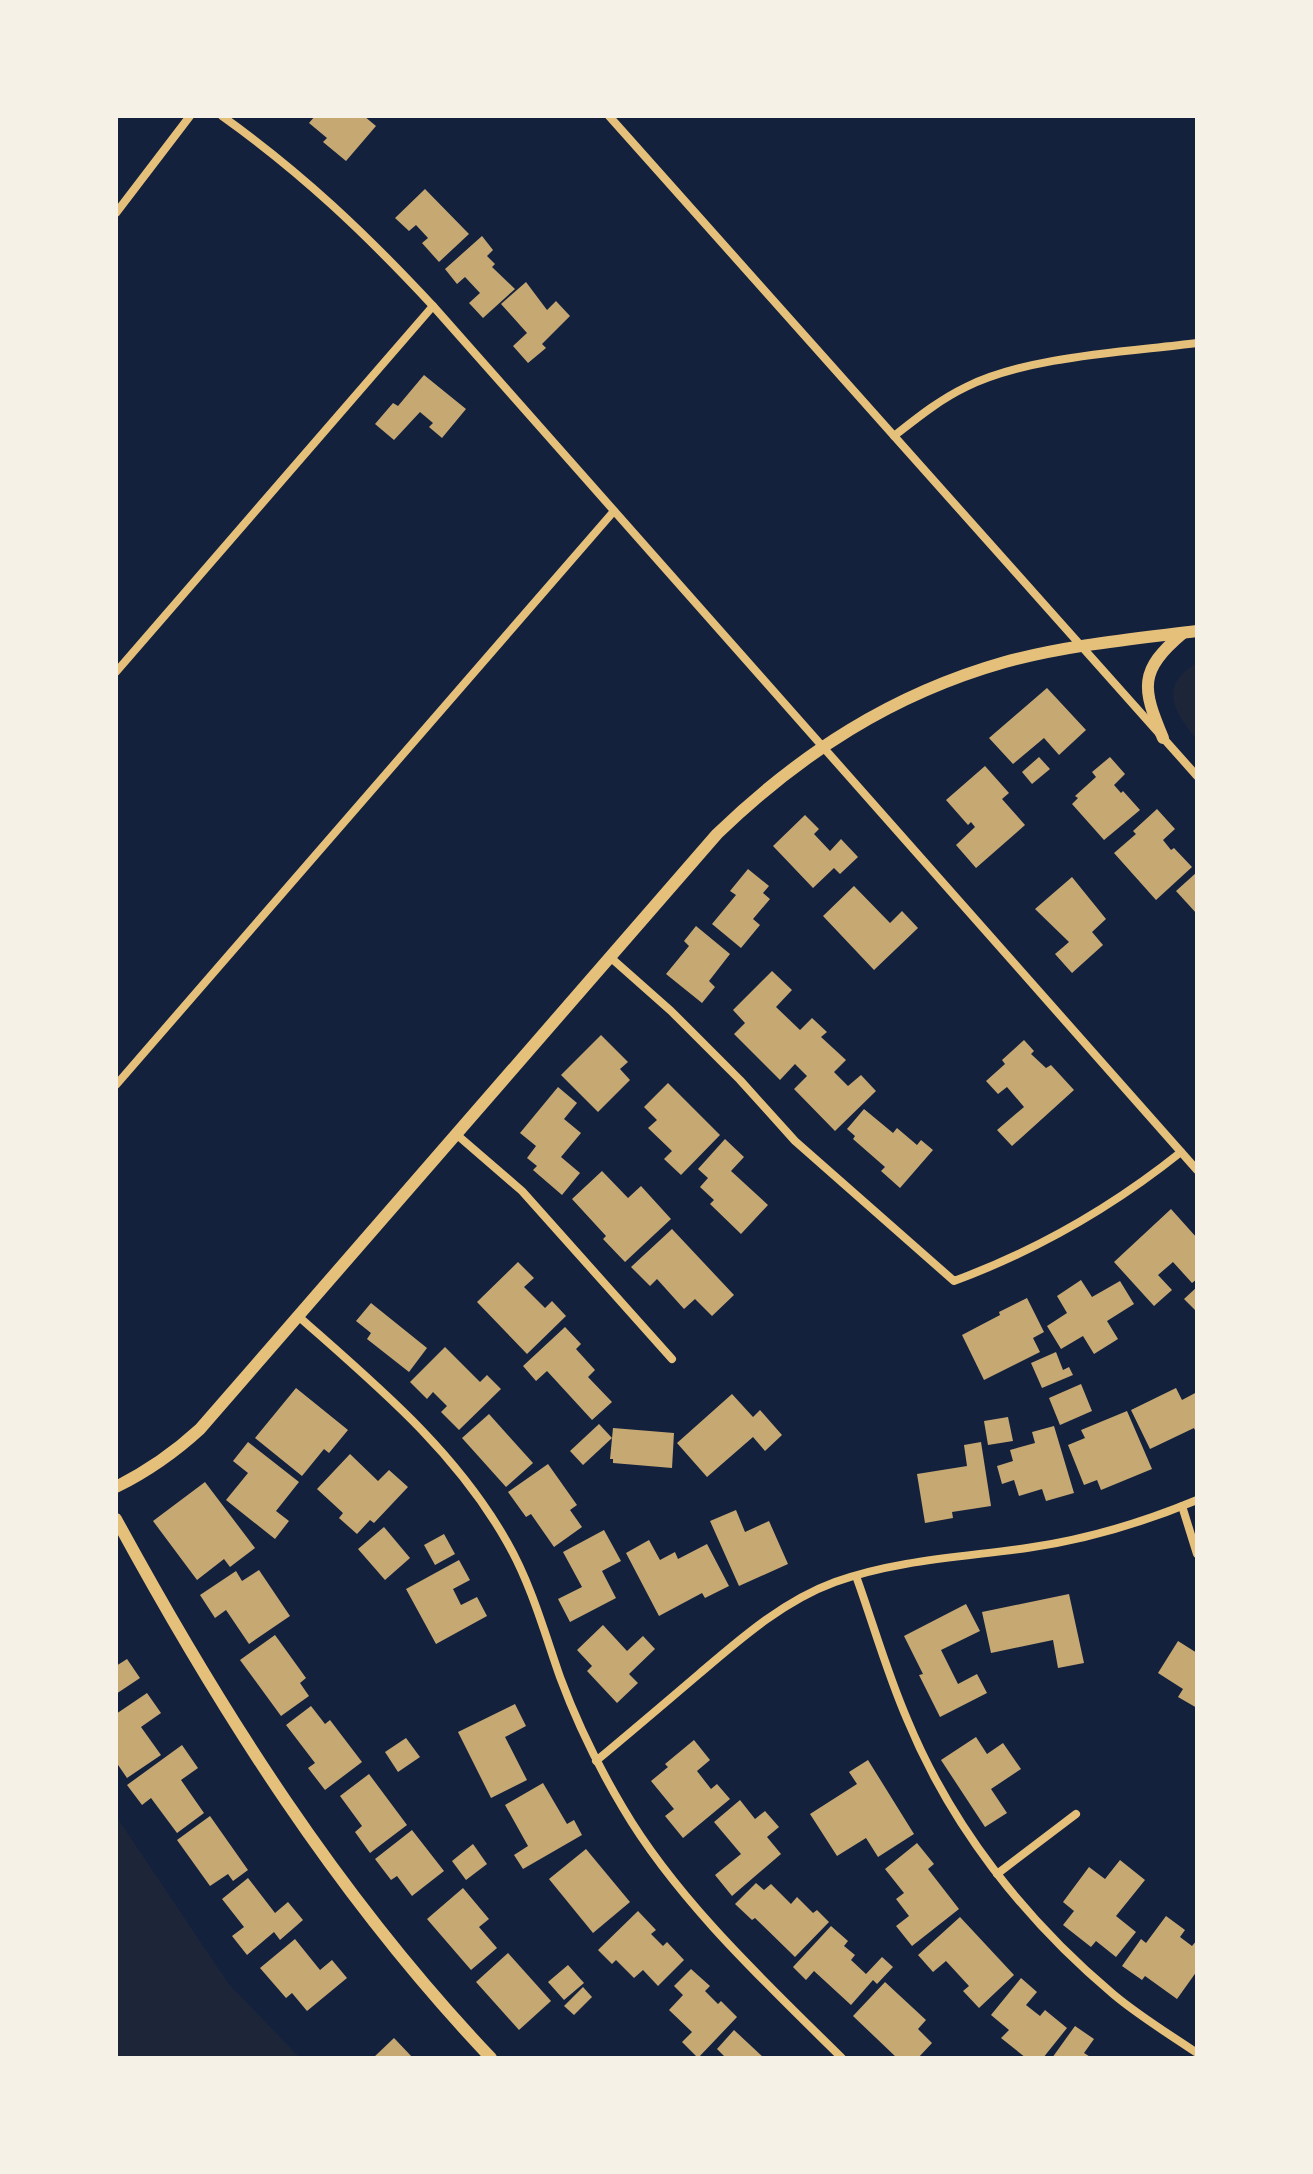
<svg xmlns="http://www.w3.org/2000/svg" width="1313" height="2174" font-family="Poppins,sans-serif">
<rect width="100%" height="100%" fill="#14213d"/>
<g fill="#1d2539">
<path d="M1197,663V740C1175,713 1157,686 1197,663Z"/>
<path d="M116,1816L228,1983L300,2058H116Z"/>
</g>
<g fill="#c6a872">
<path d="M315,116H364L376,126L346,161L323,142L327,138L309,123Z"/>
<path d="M425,189L469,234L439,262L422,243L428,238L416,225L409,231L395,218Z"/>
<path d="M482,236L493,250L487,256L495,264L492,267L515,289L483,318L469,303L480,293L465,277L457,284L445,269Z"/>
<path d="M526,282L547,310L556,301L570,316L542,344L546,348L528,363L513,346L527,333L501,304Z"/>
<path d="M424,375L466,409L442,438L429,427L433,423L420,412L394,440L375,424L393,403L398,406Z"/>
<path d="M1047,688L1086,730L1059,755L1044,738L1013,764L989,738Z"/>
<path d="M1039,757L1050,769L1032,784L1022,772Z"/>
<path d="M1110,757L1125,774L1114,785L1121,793L1123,791L1140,810L1104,840L1072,804L1078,798L1075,796L1096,777L1092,772Z"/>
<path d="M985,766L1009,793L1002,799L1025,825L976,868L956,845L975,827L971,822L968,825L946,800Z"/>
<path d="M1157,809L1175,829L1163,840L1171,850L1174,848L1192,867L1156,900L1114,853L1136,834L1133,831Z"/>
<path d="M805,815L819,829L814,834L830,851L841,839L858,857L840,874L834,868L813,888L773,846Z"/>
<path d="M748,869L769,886L763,893L770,899L753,919L760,925L741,948L712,924L736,895L730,891Z"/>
<path d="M1197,872V914L1176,891Z"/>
<path d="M1072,877L1106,919L1092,932L1103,945L1072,973L1055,954L1069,942L1035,909Z"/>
<path d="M854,886L890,923L902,911L918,928L874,970L823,916Z"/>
<path d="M696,926L730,954L709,981L715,987L702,1003L666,974L689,946L684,941Z"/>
<path d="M772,971L792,990L776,1007L800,1030L812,1018L827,1032L821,1037L846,1060L834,1072L848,1086L861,1075L876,1091L835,1131L794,1089L807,1076L795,1064L780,1080L734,1034L745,1023L733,1010Z"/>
<path d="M601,1035L628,1062L620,1069L630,1080L598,1112L561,1075Z"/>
<path d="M1024,1040L1034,1051L1031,1054L1046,1068L1051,1065L1074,1090L1012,1146L997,1130L1024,1107L1007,1087L998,1094L986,1081L1005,1064L1002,1060Z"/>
<path d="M668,1083L720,1135L681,1175L664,1159L672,1151L648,1128L657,1120L644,1107Z"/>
<path d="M558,1087L577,1103L564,1119L581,1133L561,1157L580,1173L562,1195L533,1170L537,1166L527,1158L536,1146L520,1133Z"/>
<path d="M864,1109L893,1133L897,1128L917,1145L921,1140L933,1150L900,1188L881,1171L885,1167L853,1139L855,1136L847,1129Z"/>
<path d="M725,1139L744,1157L731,1171L768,1205L741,1234L710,1204L714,1200L700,1187L708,1178L698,1169Z"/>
<path d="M602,1171L628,1198L641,1186L671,1219L625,1262L603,1239L606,1236L572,1199Z"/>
<path d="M1171,1209L1197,1238V1279L1192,1283L1173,1262L1158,1275L1172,1290L1154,1306L1114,1262Z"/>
<path d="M672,1229L734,1295L712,1316L695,1299L684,1309L657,1279L650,1286L631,1267Z"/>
<path d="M518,1262L534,1278L524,1287L545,1308L552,1301L566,1316L527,1354L477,1302Z"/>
<path d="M1081,1280L1092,1297L1120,1281L1134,1304L1107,1321L1118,1339L1094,1354L1083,1336L1061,1349L1047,1326L1067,1313L1057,1296Z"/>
<path d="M1197,1287V1312L1184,1299Z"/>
<path d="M1027,1298L1044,1332L1033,1338L1040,1352L984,1380L962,1335L1000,1315L999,1312Z"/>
<path d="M371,1303L427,1348L409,1372L367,1339L371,1333L356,1321Z"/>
<path d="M565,1327L581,1344L576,1349L595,1370L588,1377L612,1402L592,1420L547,1371L536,1381L523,1366Z"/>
<path d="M445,1347L480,1382L487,1375L501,1389L459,1430L441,1412L447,1406L433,1392L427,1399L410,1382Z"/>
<path d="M1056,1352L1063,1370L1069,1367L1073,1375L1042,1388L1031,1363Z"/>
<path d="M1081,1384L1092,1411L1060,1425L1049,1398Z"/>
<path d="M296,1388L348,1430L329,1453L324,1449L302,1476L255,1438Z"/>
<path d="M1176,1388L1182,1400L1197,1392V1435L1194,1428L1150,1449L1131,1410Z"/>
<path d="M732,1394L753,1417L760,1410L782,1435L765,1451L753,1437L707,1477L677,1443Z"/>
<path d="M1127,1411L1152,1469L1101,1490L1097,1480L1084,1485L1068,1445L1085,1438L1081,1430Z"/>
<path d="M489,1414L533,1463L506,1487L462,1438Z"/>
<path d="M1008,1417L1013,1441L988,1445L984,1421Z"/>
<path d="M599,1424L612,1438L583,1465L570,1451Z"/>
<path d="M1054,1426L1074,1493L1046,1501L1042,1489L1019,1496L1014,1480L1002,1484L997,1466L1013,1461L1010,1450L1035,1443L1032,1432Z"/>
<path d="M613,1428L674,1433L672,1468L613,1463V1459H610Z"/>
<path d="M248,1442L299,1482L276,1511L289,1521L275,1539L226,1500L248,1473L233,1461Z"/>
<path d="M981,1442L991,1506L952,1512L953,1518L925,1523L917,1474L967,1466L964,1445Z"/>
<path d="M350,1454L378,1481L389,1470L408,1487L374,1523L370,1520L357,1534L339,1518L343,1513L317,1489Z"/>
<path d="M548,1464L577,1505L570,1510L582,1527L554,1547L531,1514L526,1517L508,1492Z"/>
<path d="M205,1482L255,1548L230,1567L224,1559L197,1580L153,1521Z"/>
<path d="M736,1510L745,1532L769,1521L788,1564L739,1586L710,1521Z"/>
<path d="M384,1527L410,1558L385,1580L358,1549Z"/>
<path d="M604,1530L621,1561L602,1571L616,1598L570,1622L558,1599L582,1587L563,1552Z"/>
<path d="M444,1534L455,1554L435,1565L424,1545Z"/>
<path d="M649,1540L660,1560L675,1552L678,1559L707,1544L729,1586L705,1598L702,1593L659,1616L626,1553Z"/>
<path d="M459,1560L470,1580L453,1589L461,1605L477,1597L487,1616L436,1644L406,1589Z"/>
<path d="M259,1570L290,1616L249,1644L226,1610L215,1618L200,1595L236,1571L242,1581Z"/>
<path d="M1069,1594L1084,1663L1058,1668L1053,1640L991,1653L982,1612Z"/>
<path d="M966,1604L980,1631L941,1650L958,1684L977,1674L987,1693L940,1717L919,1675L923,1674L904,1636Z"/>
<path d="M603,1625L627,1651L643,1636L655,1649L629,1674L638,1683L617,1703L587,1671L592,1666L577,1650Z"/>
<path d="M275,1635L306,1678L300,1683L309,1696L281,1716L240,1660Z"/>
<path d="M1178,1641L1197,1653V1708L1178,1697L1183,1689L1158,1673Z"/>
<path d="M127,1659L140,1678L116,1694V1666Z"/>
<path d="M147,1693L161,1713L141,1727L161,1755L127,1778L116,1762V1714Z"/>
<path d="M515,1704L526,1726L505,1737L527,1780L491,1798L458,1732Z"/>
<path d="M311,1706L325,1724L330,1720L362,1762L325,1790L308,1768L315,1763L286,1725Z"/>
<path d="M976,1737L987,1754L1003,1743L1021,1769L991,1789L1007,1813L985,1827L941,1760Z"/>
<path d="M406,1738L420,1757L398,1772L385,1752Z"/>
<path d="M694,1740L710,1760L697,1771L711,1789L717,1784L730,1799L683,1838L665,1816L674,1809L651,1781L668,1767L665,1764Z"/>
<path d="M182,1745L198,1768L181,1780L204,1813L177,1833L151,1798L142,1805L127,1785Z"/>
<path d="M868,1760L914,1834L878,1857L866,1838L837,1856L810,1814L857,1784L849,1772Z"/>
<path d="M369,1774L407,1825L370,1853L355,1832L362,1826L340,1796Z"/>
<path d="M543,1783L567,1824L574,1820L582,1835L523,1869L514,1855L528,1846L505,1805Z"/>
<path d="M740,1800L755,1819L765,1811L779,1827L767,1837L781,1854L732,1896L715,1875L741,1854L714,1822Z"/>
<path d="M210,1816L248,1870L233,1881L228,1874L210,1886L177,1840Z"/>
<path d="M412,1830L444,1871L412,1896L397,1876L391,1880L375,1859Z"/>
<path d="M917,1843L934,1864L928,1869L959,1909L912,1946L896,1926L909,1916L896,1899L904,1893L885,1869Z"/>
<path d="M473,1844L487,1864L466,1880L452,1861Z"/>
<path d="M586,1849L630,1902L593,1933L549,1879Z"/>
<path d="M1120,1860L1145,1880L1116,1916L1136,1932L1116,1957L1096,1941L1091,1947L1063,1925L1074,1911L1063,1902L1089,1867L1105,1879Z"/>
<path d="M248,1878L275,1913L288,1902L303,1920L280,1940L274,1932L247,1955L232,1936L244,1927L222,1899Z"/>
<path d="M756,1883L764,1890L771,1884L791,1904L797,1897L813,1913L817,1910L829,1922L795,1957L755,1918L752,1920L735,1904Z"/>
<path d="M463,1888L489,1919L479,1927L497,1948L471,1970L427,1919Z"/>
<path d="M638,1911L656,1930L651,1934L663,1946L667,1942L684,1960L658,1986L643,1970L634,1978L616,1960L612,1964L598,1950Z"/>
<path d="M1166,1916L1185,1930L1180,1937L1192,1946L1197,1940V1971L1177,1999L1145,1976L1142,1980L1122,1966L1141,1939L1146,1943Z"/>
<path d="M960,1917L1014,1975L979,2008L963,1991L969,1986L946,1961L933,1972L918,1955Z"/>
<path d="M831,1926L848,1941L844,1946L855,1955L851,1960L866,1974L882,1957L893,1967L877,1984L873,1980L851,2005L814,1971L806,1980L793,1967Z"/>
<path d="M295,1939L320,1970L332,1960L347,1978L307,2011L292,1993L286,1998L260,1968Z"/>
<path d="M508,1953L551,2001L519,2030L476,1982Z"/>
<path d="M568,1965L584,1983L564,2000L548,1982Z"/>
<path d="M691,1969L710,1986L705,1991L718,2004L721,2001L737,2017L698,2058L682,2042L692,2032L669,2010L683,1995L674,1986Z"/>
<path d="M1021,1978L1037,1992L1026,2005L1040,2016L1045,2010L1067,2028L1043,2058H1026L1001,2038L1009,2030L991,2015Z"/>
<path d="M885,1982L926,2020L918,2029L932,2043L918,2058H897L853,2016Z"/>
<path d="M583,1987L592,1997L574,2015L564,2006Z"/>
<path d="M1075,2026L1094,2039L1084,2053L1092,2058H1052Z"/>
<path d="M734,2030L764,2058H726L717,2049Z"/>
<path d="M394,2038L413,2058H373Z"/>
</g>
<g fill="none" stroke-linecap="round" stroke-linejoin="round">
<g stroke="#e5c07b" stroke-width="8">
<path d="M222,116C302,173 366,234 433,306L1197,1170"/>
<path d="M609,116L1197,776"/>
<path d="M116,213L190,116"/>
<path d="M894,436C917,418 939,400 966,387C1028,356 1127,352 1197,343"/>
<path d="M116,672L433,306"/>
<path d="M610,957L671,1011L740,1080L795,1141L954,1281C1038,1250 1111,1208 1181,1152"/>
<path d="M116,1085L614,511"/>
<path d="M456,1134L522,1191L672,1359"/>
<path d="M298,1316C376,1385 455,1450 507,1542C531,1584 544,1631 560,1677C577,1723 598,1766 623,1808C677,1900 766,1983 842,2058"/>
<path d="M1182,1506L1197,1554"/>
<path d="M856,1576C873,1623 887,1673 907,1719C951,1826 1024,1919 1113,1994C1139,2016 1169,2034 1197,2053"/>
<path d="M596,1761C631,1732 665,1703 699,1674C740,1639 783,1601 835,1582C896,1560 963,1557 1027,1548C1084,1540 1144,1522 1197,1500"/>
<path d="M997,1874L1076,1814"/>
</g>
<g stroke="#e5c07b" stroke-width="12">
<path d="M1163,738C1142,688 1138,671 1183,633"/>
<path d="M116,1487C148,1471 174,1453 200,1429L717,834C801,753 892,694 1005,662C1068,645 1133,639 1197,631"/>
<path d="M116,1519C221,1712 339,1898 491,2058"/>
</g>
</g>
<rect width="1313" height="2174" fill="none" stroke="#f6f1e7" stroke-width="236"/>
</svg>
